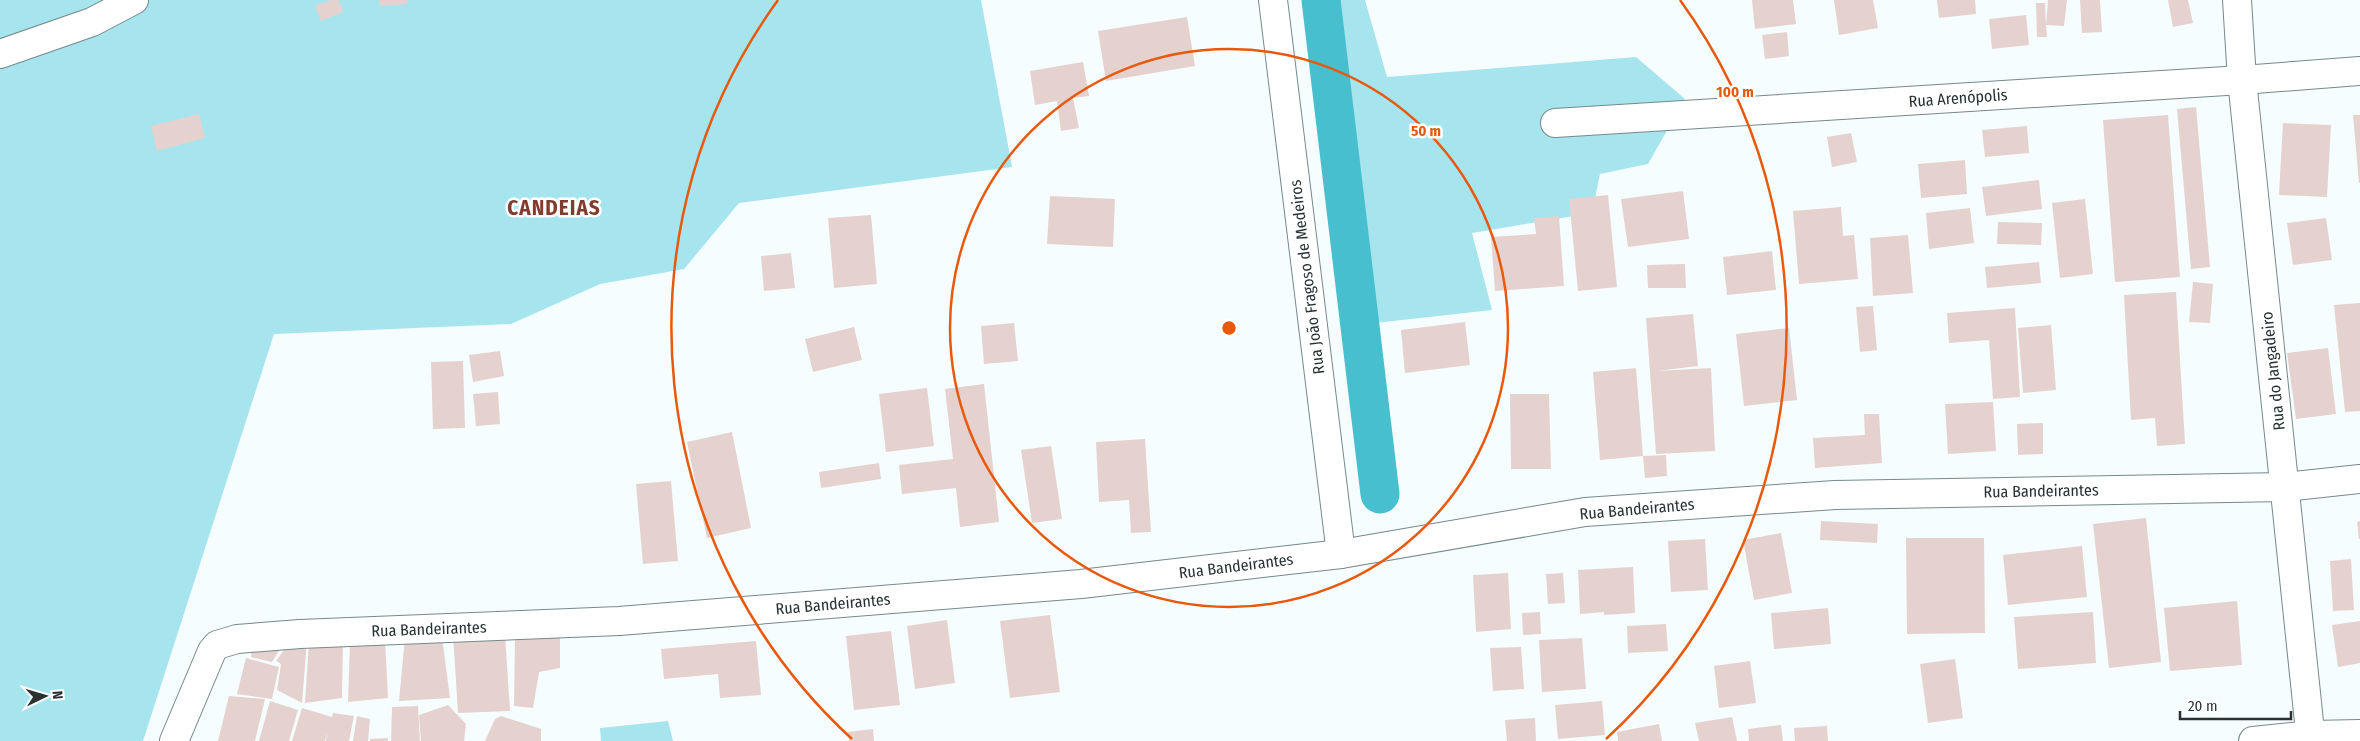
<svg xmlns="http://www.w3.org/2000/svg" width="2360" height="741" font-family="'Fira Sans Condensed',sans-serif">
<rect width="100%" height="100%" fill="#f5fdfe"/>
<g fill="#a6e5ee">
<path d="M0,0H981L1012,167L739,203L684,269L600,284L511,324L274,334L143,741H0Z"/>
<path d="M1318,0H1365L1387,77L1636,57L1685,99L1648,164L1600,174L1592,213L1472,233L1492,310L1357,325Z"/>
<path d="M668,721L673,741H601L600,728Z"/>
</g>
<g fill="none" stroke-linecap="round" stroke-linejoin="round">
<path stroke="#47bfce" stroke-width="39" d="M1321,0L1380,494"/>
</g>
<g fill="#e5d2ce">
<path d="M331,0H339L343,12L321,21L315,6Z"/>
<path d="M379,0H407L408,4L380,6Z"/>
<path d="M1752,0H1793L1796,24L1755,29Z"/>
<path d="M1834,0H1873L1878,28L1839,35Z"/>
<path d="M1937,0H1975L1976,14L1939,18Z"/>
<path d="M2048,0H2067L2064,26L2046,25L2047,37H2037L2036,3H2045L2046,25Z"/>
<path d="M2080,0H2100L2102,32L2082,33Z"/>
<path d="M2168,0H2188L2193,23L2173,27Z"/>
<path d="M2026,15L2029,45L1992,49L1989,19Z"/>
<path d="M1187,17L1195,66L1106,81L1098,31Z"/>
<path d="M1787,32L1789,56L1765,59L1762,35Z"/>
<path d="M1083,62L1089,96L1073,98L1079,128L1061,131L1057,101L1035,105L1030,71Z"/>
<path d="M2196,107L2210,267L2191,269L2177,109Z"/>
<path d="M199,114L205,138L157,151L151,126Z"/>
<path d="M2168,115L2180,277L2115,282L2103,120Z"/>
<path d="M2353,115H2360V183H2359Z"/>
<path d="M2283,123L2331,125L2327,197L2279,195Z"/>
<path d="M2027,126L2029,153L1985,157L1982,130Z"/>
<path d="M1851,133L1857,162L1832,167L1827,137Z"/>
<path d="M1965,160L1967,194L1921,198L1918,164Z"/>
<path d="M2039,180L2042,209L1986,216L1982,187Z"/>
<path d="M1683,191L1689,239L1628,247L1621,199Z"/>
<path d="M1608,195L1617,287L1578,291L1569,199Z"/>
<path d="M1050,196L1115,199L1113,247L1047,244Z"/>
<path d="M2085,199L2093,274L2060,278L2052,203Z"/>
<path d="M1841,207L1843,236L1854,235L1858,279L1799,284L1793,211Z"/>
<path d="M1970,208L1974,243L1929,249L1926,213Z"/>
<path d="M871,215L877,284L834,288L828,218Z"/>
<path d="M1559,216L1564,286L1495,291L1491,237L1536,234L1534,218Z"/>
<path d="M2326,218L2332,260L2293,265L2287,223Z"/>
<path d="M1998,222L2042,223L2041,245L1997,244Z"/>
<path d="M1908,235L1913,293L1873,296L1870,238Z"/>
<path d="M1772,251L1776,290L1727,295L1723,257Z"/>
<path d="M791,253L795,288L764,291L761,256Z"/>
<path d="M2039,262L2041,283L1987,288L1985,267Z"/>
<path d="M1685,264L1686,288H1648L1647,265Z"/>
<path d="M2193,282L2213,284L2210,323L2189,322Z"/>
<path d="M2176,292L2185,444L2157,446L2155,418L2131,420L2124,295Z"/>
<path d="M2360,303V411L2345,412L2334,305Z"/>
<path d="M1873,306L1877,350L1860,352L1856,307Z"/>
<path d="M2015,308L2020,397L1993,399L1989,340L1949,343L1947,313Z"/>
<path d="M1693,314L1698,366L1657,371L1711,368L1715,451L1656,454L1646,318Z"/>
<path d="M1465,322L1470,365L1405,373L1401,330Z"/>
<path d="M1014,323L1018,361L984,364L981,326Z"/>
<path d="M2051,325L2056,390L2023,393L2018,328Z"/>
<path d="M854,327L862,360L813,372L805,339Z"/>
<path d="M1789,328L1797,400L1744,406L1736,334Z"/>
<path d="M2328,348L2336,414L2296,419L2287,353Z"/>
<path d="M500,351L504,376L473,382L469,355Z"/>
<path d="M463,361L465,428L433,429L431,362Z"/>
<path d="M1636,368L1643,456L1600,460L1593,372Z"/>
<path d="M984,384L999,522L960,527L956,488L902,494L899,465L953,459L945,389Z"/>
<path d="M927,388L934,446L886,452L879,394Z"/>
<path d="M498,392L500,424L476,426L473,394Z"/>
<path d="M1510,394H1549L1551,469H1511Z"/>
<path d="M1993,402L1996,451L1948,454L1945,404Z"/>
<path d="M1864,414H1879L1882,463L1815,468L1813,438L1865,435Z"/>
<path d="M2043,423V454L2018,455L2017,424Z"/>
<path d="M732,432L751,528L707,538L687,442Z"/>
<path d="M1145,439L1151,532L1131,533L1129,500L1099,502L1096,442Z"/>
<path d="M1051,446L1062,519L1032,523L1021,450Z"/>
<path d="M1666,455L1667,476L1645,478L1643,456Z"/>
<path d="M879,463L881,479L821,488L819,472Z"/>
<path d="M671,481L678,561L643,564L636,484Z"/>
<path d="M2146,518L2161,662L2109,668L2093,524Z"/>
<path d="M1821,521L1878,524L1877,543L1820,540Z"/>
<path d="M2360,521V539H2359L2357,522Z"/>
<path d="M1781,533L1792,593L1754,600L1743,540Z"/>
<path d="M1906,538H1984L1985,633L1907,634Z"/>
<path d="M1705,539L1708,590L1671,592L1668,541Z"/>
<path d="M2082,546L2087,597L2008,605L2003,555Z"/>
<path d="M2351,559L2354,610L2333,611L2330,561Z"/>
<path d="M1633,567L1635,613L1604,615V612L1580,614L1578,570Z"/>
<path d="M1508,573L1511,629L1476,632L1473,575Z"/>
<path d="M1563,573L1565,603L1548,604L1546,574Z"/>
<path d="M2237,601L2242,665L2170,671L2164,608Z"/>
<path d="M1828,608L1831,644L1774,649L1771,613Z"/>
<path d="M1540,612L1541,634L1523,635L1522,613Z"/>
<path d="M2093,612L2096,663L2018,669L2014,617Z"/>
<path d="M1050,615L1060,692L1010,698L1000,621Z"/>
<path d="M947,620L955,683L915,689L907,626Z"/>
<path d="M2360,621V663L2338,667L2332,625Z"/>
<path d="M1666,624L1668,651L1628,653L1627,626Z"/>
<path d="M891,631L900,705L854,710L846,636Z"/>
<path d="M560,633V668L539,672L533,708L514,706L515,637Z"/>
<path d="M453,634H505L510,711L458,713Z"/>
<path d="M405,637H442L450,698L399,701Z"/>
<path d="M1582,638L1586,689L1542,692L1539,640Z"/>
<path d="M385,639L388,698L348,702L350,641Z"/>
<path d="M286,640L272,662L251,657L253,642Z"/>
<path d="M343,640L342,698L305,703L309,642Z"/>
<path d="M307,641L302,703L277,690L281,664L276,661L290,642Z"/>
<path d="M756,641L761,695L720,698L718,674L664,679L661,649Z"/>
<path d="M1521,647L1524,689L1493,691L1490,648Z"/>
<path d="M246,658L279,667L272,699L237,694Z"/>
<path d="M1955,659L1963,718L1928,723L1920,664Z"/>
<path d="M1750,661L1756,703L1719,708L1714,666Z"/>
<path d="M229,696L265,699L255,741H218Z"/>
<path d="M270,701L298,710L289,741H259Z"/>
<path d="M1602,701L1605,735L1558,739L1555,705Z"/>
<path d="M448,705L466,724L464,741H421L419,715Z"/>
<path d="M418,706L420,741H391L392,707Z"/>
<path d="M302,708L332,717L333,713L354,716L349,741H326L327,733L325,741H292Z"/>
<path d="M357,716L370,719L368,741H353Z"/>
<path d="M501,716L541,729V741H485L495,719Z"/>
<path d="M1732,717L1737,741H1699L1695,723Z"/>
<path d="M1535,718L1536,741H1507L1505,720Z"/>
<path d="M1659,724L1662,741H1618L1617,732Z"/>
<path d="M1781,725L1783,741H1749L1748,729Z"/>
<path d="M1827,726L1828,741H1795L1794,728Z"/>
<path d="M873,729L874,741H849L848,732Z"/>
<path d="M388,738V741H370V739Z"/>
</g>
<g fill="none" stroke-linecap="round" stroke-linejoin="round">
<g stroke="#76898b" stroke-width="30">
<g id="minor">
<path d="M1273,0L1341,554"/>
<path d="M2237,0L2242,80L2311,741"/>
<path d="M0,54L92,22L134,0"/>
<path d="M1555,123L2242,80L2360,71"/>
<path d="M174,741L212,651L217,645L237,639L300,634L619,621L1081,584L1341,554L1585,512L1835,495L2285,487L2360,479"/>
<path d="M2253,741L2311,735L2360,734"/>
</g>
</g>
<use href="#minor" stroke="#fff" stroke-width="28"/>
</g>
<g fill="none" stroke="#e8590c" stroke-width="2.5">
<circle cx="1229" cy="328" r="279"/>
<path d="M852 739A558 558 0 0 1 778 0M1680 0A558 558 0 0 1 1606 739"/>
</g>
<g text-anchor="middle" dominant-baseline="central" stroke-width="5" stroke-linejoin="round" paint-order="stroke">
<g font-size="16" fill="#293132" stroke="#fff">
<text transform="translate(1958 98) rotate(-4)">Rua Arenópolis</text>
<text transform="translate(1307 277) rotate(-97)">Rua João Fragoso de Medeiros</text>
<text transform="translate(2273 371) rotate(-96)">Rua do Jangadeiro</text>
<text transform="translate(2041 491) rotate(-1)">Rua Bandeirantes</text>
<text transform="translate(1637 509) rotate(-5)">Rua Bandeirantes</text>
<text transform="translate(1236 566) rotate(-7)">Rua Bandeirantes</text>
<text transform="translate(833 604) rotate(-5)">Rua Bandeirantes</text>
<text transform="translate(429 629) rotate(-2)">Rua Bandeirantes</text>
</g>
<g font-size="21" font-weight="bold" letter-spacing="1" fill="#823c2e" stroke="#fff">
<text x="554" y="208">CANDEIAS</text>
</g>
</g>
<circle cx="1229" cy="328" r="8" fill="#e8590c" stroke="#fff" stroke-width="2.5"/>
<g font-size="15" text-anchor="middle" font-weight="bold" fill="#e8590c" stroke="#fff" stroke-width="5" stroke-linejoin="round" paint-order="stroke">
<text x="1735" y="97">100 m</text>
<text x="1426" y="136">50 m</text>
</g>
<g transform="translate(45 696) rotate(85)" stroke="#ffffff" stroke-width="4" paint-order="stroke">
<path d="M0-4L9 19L0 12L-9 19Z" fill="#293132"/>
<text y="-8" font-size="14" font-weight="bold" text-anchor="middle" fill="#293132">N</text>
</g>
<path d="M2180 711v8h111v-8" fill="none" stroke="#293132" stroke-width="2.5"/>
<text x="2188" y="711" font-size="15" fill="#293132" stroke="#ffffff" stroke-width="4" paint-order="stroke">20 m</text>
</svg>
